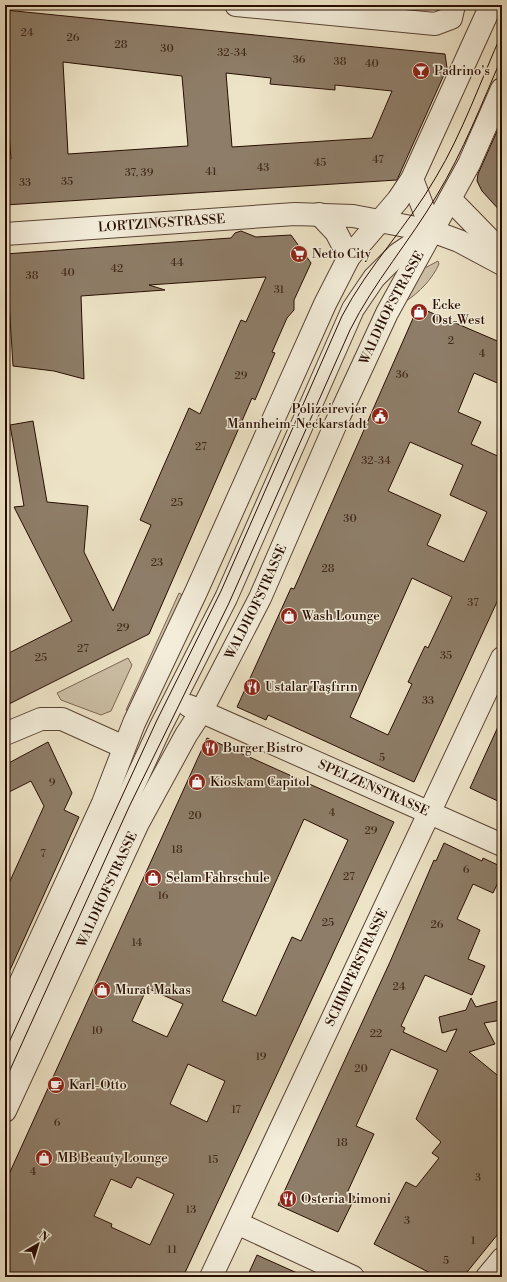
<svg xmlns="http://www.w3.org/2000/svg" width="507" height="1282" font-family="'Libre Bodoni',serif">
<rect width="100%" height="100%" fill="#ede3c6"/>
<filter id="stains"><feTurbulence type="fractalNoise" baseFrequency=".005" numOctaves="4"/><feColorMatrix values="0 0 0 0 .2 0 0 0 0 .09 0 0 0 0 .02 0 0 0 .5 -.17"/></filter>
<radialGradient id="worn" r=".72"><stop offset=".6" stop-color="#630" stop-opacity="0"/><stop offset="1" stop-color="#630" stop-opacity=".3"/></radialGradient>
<g fill="#ccbfa5" stroke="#7a6654">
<path d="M438,261L439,264C433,278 419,293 406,301L421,270Z"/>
<path d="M179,593L188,598L133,713L126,710Z"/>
<path d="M128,658L132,665L111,711L101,715L61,700L57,693Z"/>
</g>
<g fill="#8e7d68" stroke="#280e03" fill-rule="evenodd">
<path d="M5,10L445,54L447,68L397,180L5,205V159H11L7,108H5ZM63,62L182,76L188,146L68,154ZM226,73L271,78L270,84L335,90V85L392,91L372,138L232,147Z"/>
<path d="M502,120V213L482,191L477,181L478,174Z"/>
<path d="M241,231L256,237L291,235L311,263L294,300V310L287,318L272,352L275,353L255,400L252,398L149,634L5,706V655L72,621L14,507L24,506L10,425L33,421L47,502L88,506L84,552L113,611L151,525L140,520L189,408L200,414L241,320L246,322L266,277L149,285L165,290L81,296L84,379L54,371L13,366L9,301H5V254L231,238L235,233Z"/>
<path d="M418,307L502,343V385L474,373L458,412L481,422L471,444L502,458V591L414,782L268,715L266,720L237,707L291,588L294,589ZM410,442L463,465L450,495L487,512L464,562L427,545L441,515L388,491ZM412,578L452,597L428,648L425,646L408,682L412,684L388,735L350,717Z"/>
<path d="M502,718V803L470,788Z"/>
<path d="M207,738L394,822L183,1277H5V1183ZM304,819L348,840L301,941L292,937L256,1016L222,1001ZM147,988L183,1004L167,1037L132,1021ZM188,1064L225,1081L207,1122L170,1104ZM137,1177L174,1194L150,1245L111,1227L112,1224L94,1216L111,1179L131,1188Z"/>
<path d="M48,742L72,793L64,810L79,817L5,981V892L44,806L31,781L5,794V765Z"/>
<path d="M444,843L482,861L483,858L502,867V874L493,893L473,884L457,919L480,930L468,959L485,966L472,995L425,975L401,1026L405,1028L403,1032L446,1052L457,1029L442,1033L439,1017L466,1010L471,998L476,1007L502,1000V1020L484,1023L495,1044L469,1052L502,1079V1229L463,1277H438L374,1244L406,1182L416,1187L439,1158L432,1153L441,1142L416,1119L438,1070L391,1049L356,1126L374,1134L347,1193L355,1197L338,1232L278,1205L390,962L434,860L436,861Z"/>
<path d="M257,1255L306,1277H247Z"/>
</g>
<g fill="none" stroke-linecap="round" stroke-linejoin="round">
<g stroke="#594334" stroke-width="24">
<g id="minor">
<path d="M236,5L435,24L451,18L454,5"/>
<path d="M412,179L432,231"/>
<path d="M450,199L492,242L502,256"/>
<path d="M319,214L336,232L349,257"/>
<path id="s1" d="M5,234L295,214L353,216L432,231L459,241L502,264"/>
<path id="s2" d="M189,706L502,845"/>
<path d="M5,734L41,719H62L124,747"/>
<path d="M5,1016L103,803L134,723L196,592L325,304L349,257L398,200L412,179L491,5"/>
<path d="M5,1064L160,728L226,598L353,309L374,278L398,254L429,233"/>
<path id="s3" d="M5,1111L138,823L186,735L201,712L260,598L337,421L387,313L469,164L502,89"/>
<path d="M237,1223L353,1277"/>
<path id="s4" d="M211,1277L502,658"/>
<path d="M487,1277L502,1259"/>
</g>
</g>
<use href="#minor" stroke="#f3edda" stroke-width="22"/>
<g stroke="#280e03" stroke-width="1">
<path d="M5,1051L157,720L221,591L342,316C368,266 408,226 436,177C462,134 481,80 502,33"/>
<path d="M5,1081L129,807L229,603L350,330C374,282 410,241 437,195C463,152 482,103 502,57"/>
</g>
</g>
<defs>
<g id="bar-disc" transform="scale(0.9)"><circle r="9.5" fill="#8f2418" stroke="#f3edda"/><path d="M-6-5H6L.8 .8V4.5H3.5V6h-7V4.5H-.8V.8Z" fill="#fff"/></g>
<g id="supermarket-disc" transform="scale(0.9)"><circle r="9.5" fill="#8f2418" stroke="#f3edda"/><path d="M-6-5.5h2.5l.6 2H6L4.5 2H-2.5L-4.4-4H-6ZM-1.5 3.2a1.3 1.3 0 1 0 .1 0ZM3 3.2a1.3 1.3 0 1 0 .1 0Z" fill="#fff"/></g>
<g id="shop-disc" transform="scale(0.9)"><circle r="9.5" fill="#8f2418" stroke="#f3edda"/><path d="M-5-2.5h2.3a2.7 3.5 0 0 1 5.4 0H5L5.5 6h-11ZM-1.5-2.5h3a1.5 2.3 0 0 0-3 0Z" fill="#fff"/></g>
<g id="civic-disc" transform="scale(0.9)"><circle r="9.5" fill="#8f2418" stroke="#f3edda"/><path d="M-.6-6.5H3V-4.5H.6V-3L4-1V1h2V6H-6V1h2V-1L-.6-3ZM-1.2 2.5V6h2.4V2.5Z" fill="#fff"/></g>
<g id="restaurant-disc" transform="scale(0.9)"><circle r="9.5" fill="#8f2418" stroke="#f3edda"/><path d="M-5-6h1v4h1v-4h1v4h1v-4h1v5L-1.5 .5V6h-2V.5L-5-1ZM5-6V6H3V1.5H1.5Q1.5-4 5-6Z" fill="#fff"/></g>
<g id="cafe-disc" transform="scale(0.9)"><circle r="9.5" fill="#8f2418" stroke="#f3edda"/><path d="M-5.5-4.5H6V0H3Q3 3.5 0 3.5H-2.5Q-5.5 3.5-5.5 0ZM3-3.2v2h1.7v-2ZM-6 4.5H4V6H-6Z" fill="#fff"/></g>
</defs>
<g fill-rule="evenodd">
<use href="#bar-disc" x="421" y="71"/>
<use href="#supermarket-disc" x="299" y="254"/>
<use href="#shop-disc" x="419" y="312"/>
<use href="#civic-disc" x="380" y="416"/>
<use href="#shop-disc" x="289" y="616"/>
<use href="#restaurant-disc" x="252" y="687"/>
<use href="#restaurant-disc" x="210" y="748"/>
<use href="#shop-disc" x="197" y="782"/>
<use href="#shop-disc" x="153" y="878"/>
<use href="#shop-disc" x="102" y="990"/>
<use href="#cafe-disc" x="56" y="1085"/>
<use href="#shop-disc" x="44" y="1158"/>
<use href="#restaurant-disc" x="288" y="1199"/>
</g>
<g text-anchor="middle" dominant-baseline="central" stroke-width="3" stroke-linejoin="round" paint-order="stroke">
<g font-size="11" fill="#422a1c">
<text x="27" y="33">24</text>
<text x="73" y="38">26</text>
<text x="121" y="45">28</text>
<text x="167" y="49">30</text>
<text x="232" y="53">32-34</text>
<text x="299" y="60">36</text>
<text x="340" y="62">38</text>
<text x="372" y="64">40</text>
<text x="378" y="160">47</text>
<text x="320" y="163">45</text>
<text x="263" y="168">43</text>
<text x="211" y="172">41</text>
<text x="139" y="173">37, 39</text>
<text x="67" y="182">35</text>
<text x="25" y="183">33</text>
<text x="177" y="263">44</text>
<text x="117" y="269">42</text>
<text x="68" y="273">40</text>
<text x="32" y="276">38</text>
<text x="279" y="290">31</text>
<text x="451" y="341">2</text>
<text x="482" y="354">4</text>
<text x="402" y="375">36</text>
<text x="241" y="376">29</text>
<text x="201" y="447">27</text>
<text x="376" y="461">32-34</text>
<text x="177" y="503">25</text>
<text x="350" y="519">30</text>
<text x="157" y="563">23</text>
<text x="328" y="569">28</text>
<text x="473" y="603">37</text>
<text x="123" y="628">29</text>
<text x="83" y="649">27</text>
<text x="446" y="656">35</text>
<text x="41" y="658">25</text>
<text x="428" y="701">33</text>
<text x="382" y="758">5</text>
<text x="52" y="783">9</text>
<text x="332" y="813">4</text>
<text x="195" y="816">20</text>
<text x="371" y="831">29</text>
<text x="177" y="850">18</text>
<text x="43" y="854">7</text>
<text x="466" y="870">6</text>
<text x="349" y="877">27</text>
<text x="163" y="896">16</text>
<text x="328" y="923">25</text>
<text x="437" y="925">26</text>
<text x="137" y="943">14</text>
<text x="399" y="987">24</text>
<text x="97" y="1031">10</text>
<text x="376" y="1034">22</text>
<text x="261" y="1057">19</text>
<text x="361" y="1069">20</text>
<text x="236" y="1110">17</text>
<text x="57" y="1123">6</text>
<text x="342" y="1143">18</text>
<text x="213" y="1160">15</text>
<text x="33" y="1172">4</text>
<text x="478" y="1178">3</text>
<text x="191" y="1210">13</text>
<text x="407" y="1221">3</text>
<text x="473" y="1241">1</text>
<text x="172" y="1250">11</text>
<text x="446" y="1261">5</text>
</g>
<g font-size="13" fill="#280e03" stroke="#f3edda" text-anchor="start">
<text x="434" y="71">Padrino's</text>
<text x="312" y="254">Netto City</text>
<text x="432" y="305">Ecke<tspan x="432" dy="15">Ost-West</tspan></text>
<text x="367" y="409" text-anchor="end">Polizeirevier<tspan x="367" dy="15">Mannheim-Neckarstadt</tspan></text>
<text x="302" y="616">Wash Lounge</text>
<text x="265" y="687">Ustalar Taşfırın</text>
<text x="223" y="748">Burger Bistro</text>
<text x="210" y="782">Kiosk am Capitol</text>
<text x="166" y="878">Selam Fahrschule</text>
<text x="115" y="990">Murat Makas</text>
<text x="69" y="1085">Karl-Otto</text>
<text x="57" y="1158">MB Beauty Lounge</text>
<text x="301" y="1199">Osteria Limoni</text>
</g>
<g font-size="13" fill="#280e03" stroke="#f3edda">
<text stroke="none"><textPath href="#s1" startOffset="157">LORTZINGSTRASSE</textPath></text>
<text stroke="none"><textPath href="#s3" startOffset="892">WALDHOFSTRASSE</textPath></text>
<text stroke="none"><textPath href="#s3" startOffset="568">WALDHOFSTRASSE</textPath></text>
<text stroke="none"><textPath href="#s2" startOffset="202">SPELZENSTRASSE</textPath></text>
<text stroke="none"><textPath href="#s3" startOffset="244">WALDHOFSTRASSE</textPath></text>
<text stroke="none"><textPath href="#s4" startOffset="342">SCHIMPERSTRASSE</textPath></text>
</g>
</g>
<rect width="507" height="1282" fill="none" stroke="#ede3c6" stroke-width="20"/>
<rect x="6" y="6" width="495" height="1270" fill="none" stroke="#280e03" stroke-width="2"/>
<rect x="10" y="10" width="487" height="1262" fill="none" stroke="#280e03"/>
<g transform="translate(38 1244) rotate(38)" stroke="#f3edda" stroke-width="3" paint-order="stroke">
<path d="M0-3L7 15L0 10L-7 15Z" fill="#280e03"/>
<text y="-6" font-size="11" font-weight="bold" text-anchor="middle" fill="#280e03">N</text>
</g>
<rect width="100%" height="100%" filter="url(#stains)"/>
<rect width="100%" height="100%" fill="url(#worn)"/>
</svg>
